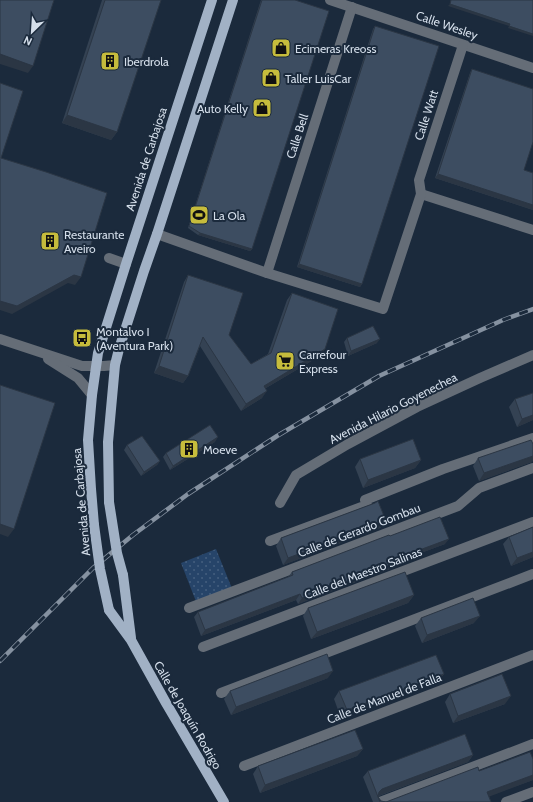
<svg xmlns="http://www.w3.org/2000/svg" width="533" height="802" font-family="Cabin,sans-serif">
<defs>
<pattern id="park-dots" width="8" height="8" patternUnits="userSpaceOnUse"><rect width="8" height="8" fill="#264469"/><path d="M2 2h.1M6 6h.1" fill="none" stroke="#455f7f" stroke-width="1.8" stroke-linecap="round"/></pattern>
</defs>
<rect width="100%" height="100%" fill="#1b2a3c"/>
<path fill="url(#park-dots)" d="M216,549L233,591L197,604L181,563Z"/>
<g fill="none" stroke-linecap="round" stroke-linejoin="round">
<g stroke="#656d77" stroke-width="10">
<path d="M330,0L533,68"/>
<path d="M421,194L533,230"/>
<path d="M157,234L267,273L383,309L421,194L419,180L463,45"/>
<path d="M109,258L126,264"/>
<path d="M267,273L352,7"/>
<path d="M0,339L82,366H104L115,365"/>
<path d="M48,359L78,378L92,395"/>
<path d="M280,503L296,475L348,444L417,407L480,378L533,355"/>
<path d="M270,541L367,505L365,500L443,469L533,438"/>
<path d="M189,608L458,506L479,488L533,468"/>
<path d="M203,647L533,522"/>
<path d="M221,693L533,574"/>
<path d="M244,766L533,655"/>
<path d="M380,802L533,744"/>
<path d="M506,802L533,792"/>
</g>
<g stroke="#a1b1c5" stroke-width="10">
<path d="M109,502L108,442L115,365L119,349L144,271L157,234L233,0"/>
<path d="M94,525L91,489L88,440L92,395L98,353L126,264L212,0"/>
<path d="M123,575L131,638"/>
<path d="M109,610L131,640L166,703L224,802"/>
</g>
<g stroke="#8591a0" stroke-width="4.5">
<path id="rail" d="M0,661L93,568L133,535L188,494L277,436L379,376L503,320L533,309"/>
</g>
<use href="#rail" stroke="#1b2a3c" stroke-width="3" stroke-dasharray="9" stroke-linecap="butt"/>
<g stroke="#a1b1c5" stroke-width="10">
<path d="M109,502L117,553L123,575"/>
<path d="M94,525L100,569L109,610"/>
</g>
</g>
<g fill="#344253">
<path d="M102,0H161L117,132L111,140L62,123Z"/>
<path d="M261,0H295L252,249L250,251L198,235L188,228Z"/>
<path d="M375,26L362,284L360,287L297,267L373,29Z"/>
<path d="M472,69L524,170L533,173V210L435,178L470,73Z"/>
<path d="M188,275L229,335L251,364L268,354L287,300L292,293L325,349L320,356L266,388L262,398L241,411L200,346L188,376L183,383L154,373L184,282Z"/>
<path d="M347,338L377,343L348,356L344,342Z"/>
<path d="M515,399L533,420L517,427L509,407Z"/>
<path d="M215,442L170,470L163,457L166,453Z"/>
<path d="M533,444V460L532,462L479,481L473,466L478,458Z"/>
<path d="M127,445L160,461L157,465L141,476L124,450Z"/>
<path d="M360,459L421,460L415,468L363,488L355,467Z"/>
<path d="M375,503L386,521L380,528L283,565L276,546L281,538Z"/>
<path d="M533,527V557L511,566L503,544L509,537Z"/>
<path d="M390,536L445,544L399,561L395,567L298,604L296,600L201,636L194,617L198,612L288,577L292,572Z"/>
<path d="M414,595L408,603L311,639L303,616L308,608Z"/>
<path d="M421,618L474,623L422,643L415,626Z"/>
<path d="M444,674L438,681L341,718L334,699L339,691Z"/>
<path d="M328,678L231,715L224,699L230,691Z"/>
<path d="M450,694L505,704L453,723L445,702Z"/>
<path d="M363,749L357,756L260,793L253,774L258,766Z"/>
<path d="M473,755L468,762L379,796L378,797L381,801L386,802L479,771L533,759V780L489,796L491,802H373L363,777L368,771Z"/>
</g>
<g fill="#2b3644">
<path d="M450,4L510,24L509,26L448,6Z"/>
<path d="M509,26L533,34V36L508,28Z"/>
<path d="M0,54L33,66L28,73L0,64Z"/>
<path d="M67,115L117,132L111,140L62,123Z"/>
<path d="M438,174L533,205V210L435,178Z"/>
<path d="M200,233L252,249L250,251L198,235Z"/>
<path d="M299,264L362,284L360,287L297,267Z"/>
<path d="M74,275L81,277L75,285L68,283L12,314L0,310V301Z"/>
<path d="M380,339L377,343L348,356L351,351Z"/>
<path d="M325,349L320,356L259,392L264,386Z"/>
<path d="M159,366L188,376L183,383L154,373Z"/>
<path d="M267,391L262,398L241,411L246,404Z"/>
<path d="M533,415V420L517,427L522,419Z"/>
<path d="M218,437L215,442L170,470L173,466Z"/>
<path d="M533,456V460L532,462L479,481L484,473Z"/>
<path d="M421,460L415,468L363,488L368,480Z"/>
<path d="M160,461L157,465L141,476L144,472Z"/>
<path d="M386,521L380,528L283,565L288,558Z"/>
<path d="M0,524L14,529L8,537L0,534Z"/>
<path d="M449,539L445,544L394,563L398,558Z"/>
<path d="M533,552V557L511,566L517,558Z"/>
<path d="M399,562L395,567L298,604L302,598Z"/>
<path d="M300,594L296,600L201,636L205,630Z"/>
<path d="M414,595L408,603L311,639L317,632Z"/>
<path d="M480,616L474,623L422,643L427,635Z"/>
<path d="M333,671L328,678L231,715L236,707Z"/>
<path d="M444,674L438,681L341,718L347,710Z"/>
<path d="M511,696L505,704L453,723L458,716Z"/>
<path d="M363,749L357,756L260,793L265,785Z"/>
<path d="M473,755L468,762L378,796L379,792L382,789Z"/>
<path d="M533,775V780L483,799L487,792Z"/>
</g>
<g fill="#3d4d61" stroke="#2b3644">
<path d="M0,0H54L33,66L0,54Z"/>
<path d="M105,0H161L117,132L67,115Z"/>
<path d="M262,0H295L329,11L252,249L200,233L189,226Z"/>
<path d="M451,0H533V34L509,26L510,24L450,4Z"/>
<path d="M375,26L439,46L362,284L299,264Z"/>
<path d="M472,69L533,89V142L524,170L533,173V205L438,174Z"/>
<path d="M0,83L23,91L1,158L46,172L107,193L81,277L74,275L17,306L0,301Z"/>
<path d="M188,275L243,293L229,335L251,364L271,353L292,293L338,309L325,349L264,386L267,391L246,404L203,337L188,376L159,366Z"/>
<path d="M373,326L380,339L351,351L347,338Z"/>
<path d="M0,385L55,403L14,529L0,524Z"/>
<path d="M533,393V415L522,419L515,399Z"/>
<path d="M210,425L218,437L173,466L166,453Z"/>
<path d="M142,436L160,461L144,472L127,445Z"/>
<path d="M413,439L421,460L368,480L360,459Z"/>
<path d="M531,440L533,444V456L484,473L478,458Z"/>
<path d="M378,501L386,521L288,558L281,538L375,503Z"/>
<path d="M440,517L449,539L398,558L399,562L302,598L300,594L205,630L198,612L293,575L292,572L389,535L390,536Z"/>
<path d="M533,527V552L517,558L509,537Z"/>
<path d="M405,572L414,595L317,632L308,608Z"/>
<path d="M473,598L480,616L427,635L421,618Z"/>
<path d="M327,654L333,671L236,707L230,691Z"/>
<path d="M436,655L444,674L347,710L339,691Z"/>
<path d="M502,674L511,696L458,716L450,694Z"/>
<path d="M355,730L363,749L265,785L258,766Z"/>
<path d="M465,734L473,755L382,789L379,792L378,797L381,801L386,802L478,767L479,771L530,752L533,759V775L487,792L491,802H380L368,771Z"/>
</g>
<defs>
<g id="shop-square" transform="scale(1)"><rect x="-9" y="-9" width="18" height="18" rx="4" fill="#c6bc3c" stroke="#1b2a3c"/><path d="M-5-2.5h2.3a2.7 3.5 0 0 1 5.4 0H5L5.5 6h-11ZM-1.5-2.5h3a1.5 2.3 0 0 0-3 0Z" fill="#111"/></g>
<g id="building-square" transform="scale(1)"><rect x="-9" y="-9" width="18" height="18" rx="4" fill="#c6bc3c" stroke="#1b2a3c"/><path d="M-4-6H4V6H1V3H-1V6H-4ZM-2.5-4.3h1.7v1.8h-1.7ZM.8-4.3h1.7v1.8H.8ZM-2.5-1h1.7V.8h-1.7ZM.8-1h1.7V.8H.8Z" fill="#111"/></g>
<g id="stadium-square" transform="scale(1)"><rect x="-9" y="-9" width="18" height="18" rx="4" fill="#c6bc3c" stroke="#1b2a3c"/><path d="M0-5a6.5 5 0 1 0 0 10a6.5 5 0 1 0 0-10ZM-3.5-1.8h7v3.6h-7Z" fill="#111"/></g>
<g id="bus-square" transform="scale(1)"><rect x="-9" y="-9" width="18" height="18" rx="4" fill="#c6bc3c" stroke="#1b2a3c"/><path d="M-5-6H5V4H4V6H2V4H-2V6H-4V4H-5ZM-3.5-4V0h7V-4ZM-3.5 1.2v1.5H-2V1.2ZM2 1.2v1.5H3.5V1.2Z" fill="#111"/></g>
<g id="supermarket-square" transform="scale(1)"><rect x="-9" y="-9" width="18" height="18" rx="4" fill="#c6bc3c" stroke="#1b2a3c"/><path d="M-6-5.5h2.5l.6 2H6L4.5 2H-2.5L-4.4-4H-6ZM-1.5 3.2a1.3 1.3 0 1 0 .1 0ZM3 3.2a1.3 1.3 0 1 0 .1 0Z" fill="#111"/></g>
</defs>
<g fill-rule="evenodd">
<use href="#shop-square" x="281" y="48"/>
<use href="#building-square" x="110" y="61"/>
<use href="#shop-square" x="271" y="78"/>
<use href="#shop-square" x="262" y="108"/>
<use href="#stadium-square" x="199" y="215"/>
<use href="#building-square" x="50" y="241"/>
<use href="#bus-square" x="82" y="338"/>
<use href="#supermarket-square" x="285" y="361"/>
<use href="#building-square" x="189" y="449"/>
</g>
<g text-anchor="middle" dominant-baseline="central" stroke-width="4" stroke-linejoin="round" paint-order="stroke">
<g font-size="12" fill="#d4deea" stroke="#1b2a3c">
<text transform="translate(447 25) rotate(19)">Calle Wesley</text>
<text transform="translate(426 115) rotate(-72)">Calle Watt</text>
<text transform="translate(297 136) rotate(-72)">Calle Bell</text>
<text transform="translate(146 159) rotate(-72)">Avenida de Carbajosa</text>
<text transform="translate(393 408) rotate(-27)">Avenida Hilario Goyenechea</text>
<text transform="translate(81 502) rotate(-95)">Avenida de Carbajosa</text>
<text transform="translate(359 530) rotate(-21)">Calle de Gerardo Gombau</text>
<text transform="translate(363 573) rotate(-21)">Calle del Maestro Salinas</text>
<text transform="translate(384 698) rotate(-21)">Calle de Manuel de Falla</text>
<text transform="translate(188 715) rotate(60)">Calle de Joaquín Rodrigo</text>
</g>
<g font-size="12" fill="#d4deea" stroke="#1b2a3c" text-anchor="start">
<text x="295" y="48">Ecimeras Kreoss</text>
<text x="124" y="61">Iberdrola</text>
<text x="285" y="78">Taller LuisCar</text>
<text x="248" y="108" text-anchor="end">Auto Kelly</text>
<text x="213" y="215">La Ola</text>
<text x="64" y="234">Restaurante<tspan x="64" dy="14">Aveiro</tspan></text>
<text x="96" y="331">Montalvo I<tspan x="96" dy="14">(Aventura Park)</tspan></text>
<text x="299" y="354">Carrefour<tspan x="299" dy="14">Express</tspan></text>
<text x="203" y="449">Moeve</text>
</g>
</g>
<g transform="translate(32 32) rotate(205)" stroke="#1b2a3c" stroke-width="3" paint-order="stroke">
<path d="M0-3L7 15L0 10L-7 15Z" fill="#d4deea"/>
<text y="-6" font-size="11" font-weight="bold" text-anchor="middle" fill="#d4deea">N</text>
</g>
</svg>
